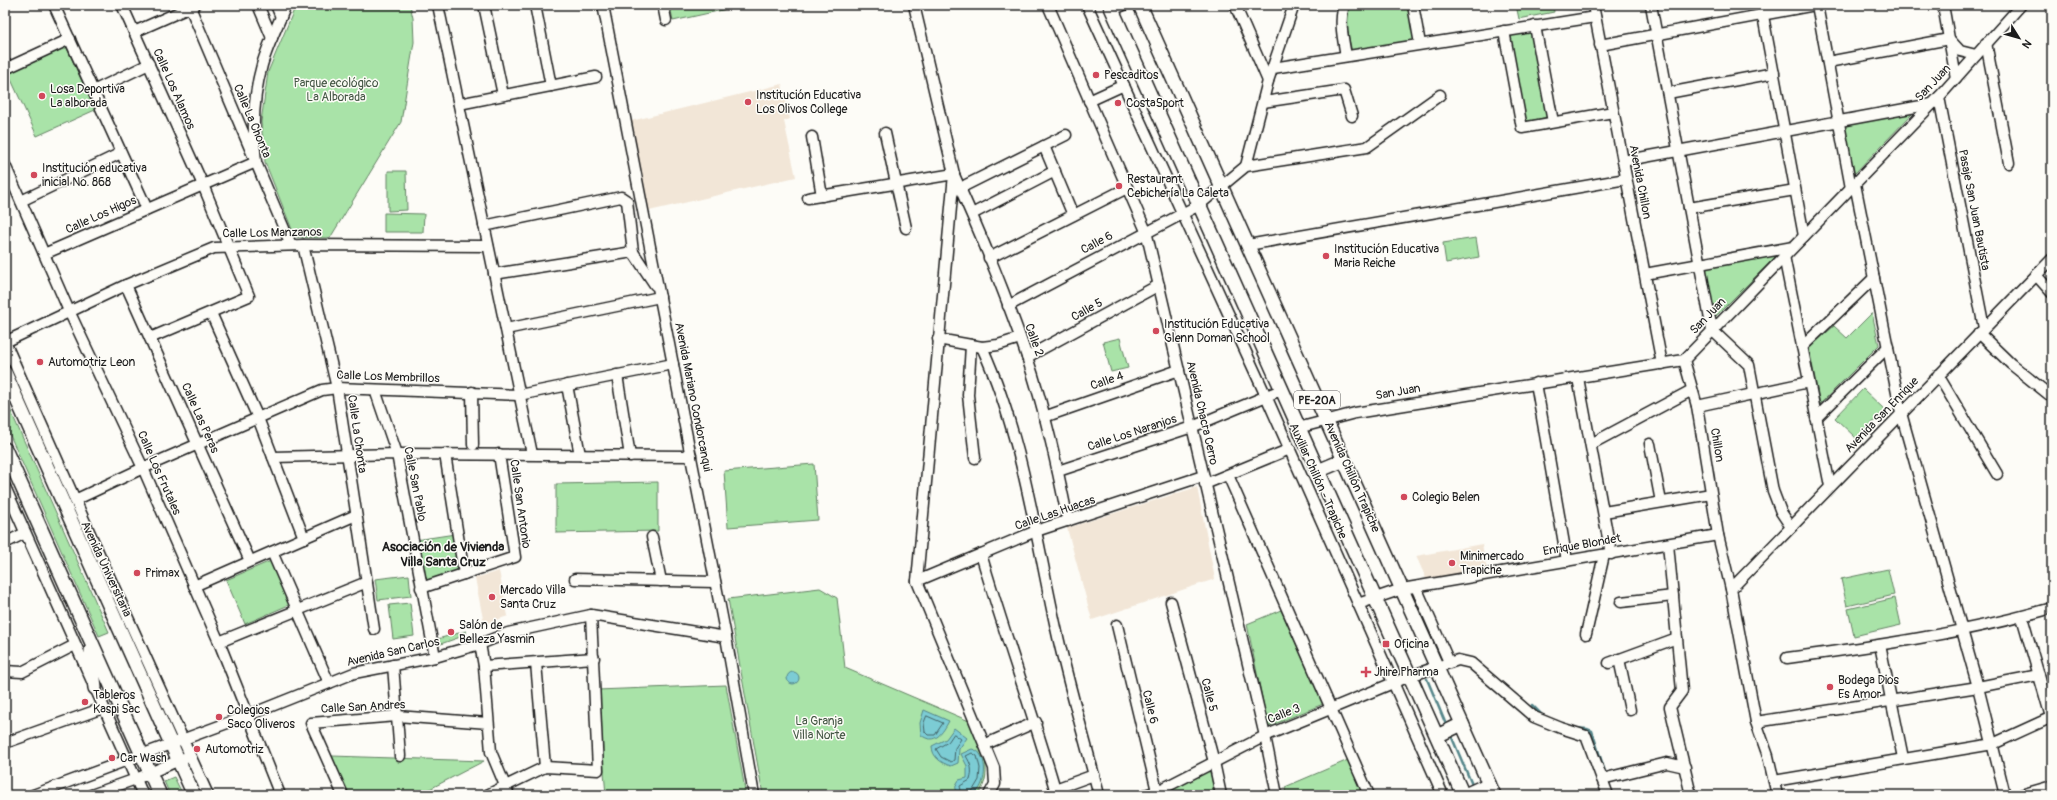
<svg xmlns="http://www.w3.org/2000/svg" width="2057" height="800" font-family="Pangolin,sans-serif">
<rect width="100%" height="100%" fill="#fdfcf7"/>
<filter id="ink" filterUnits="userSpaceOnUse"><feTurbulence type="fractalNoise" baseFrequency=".025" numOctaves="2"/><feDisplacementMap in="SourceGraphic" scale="8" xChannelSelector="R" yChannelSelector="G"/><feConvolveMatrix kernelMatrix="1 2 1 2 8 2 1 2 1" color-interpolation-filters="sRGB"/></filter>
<g filter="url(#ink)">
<g fill="#f2e6d7">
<path d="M782,84L790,119L784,121L796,177L649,211L631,121Z"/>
<path d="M1197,487L1215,579L1092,620L1067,528Z"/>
<path d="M1482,544L1487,570L1428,583L1416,556Z"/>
<path d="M499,571L508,616L484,624L475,578Z"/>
</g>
<g fill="#a9e3a8" stroke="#628062">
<path d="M296,5H410L413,18L414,42L401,122L330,238L295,237L265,162L261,122L268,72Z"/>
<path d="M670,5H726L727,9L673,21Z"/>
<path d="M1350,5H1408L1414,41L1352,52L1346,25Z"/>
<path d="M1516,5H1553L1554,12L1519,19Z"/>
<path d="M1531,30L1548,117L1524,122L1508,35Z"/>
<path d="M66,46L95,110L37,136L8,73Z"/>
<path d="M1914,112L1853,175L1844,126Z"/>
<path d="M388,171H406L407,210L388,211Z"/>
<path d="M384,213L424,214L423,232H384Z"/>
<path d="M1476,238L1479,257L1446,263L1443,243Z"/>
<path d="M1778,254L1715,317L1705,267Z"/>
<path d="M1872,313L1879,345L1820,404L1809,348L1834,326L1847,338Z"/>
<path d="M1120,338L1128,368L1111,372L1103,342Z"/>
<path d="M1863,389L1885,410L1857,439L1835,418Z"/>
<path d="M5,398L109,632L99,636L5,424Z"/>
<path d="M814,464L818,520L728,527L724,471Z"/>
<path d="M658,482V531L556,533V484Z"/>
<path d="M455,534L461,570L424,583L416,540Z"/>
<path d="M273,560L291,604L245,624L226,580Z"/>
<path d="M1888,569L1894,595L1847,606L1841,579Z"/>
<path d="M409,575L411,596L378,600L375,579Z"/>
<path d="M820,588L837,598L845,668L969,721C980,746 996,769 978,795H763L728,599Z"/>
<path d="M1895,598L1901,625L1854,636L1848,609Z"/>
<path d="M410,603L414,636L393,639L389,605Z"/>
<path d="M1281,610L1323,704L1268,727L1247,624Z"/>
<path d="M466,631V635L435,646L434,640Z"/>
<path d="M726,685L746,795H606L597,690Z"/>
<path d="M332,756L484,761L418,795H348Z"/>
<path d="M1348,760L1364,795H1286L1285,787Z"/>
<path d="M1210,770L1215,795H1164V794Z"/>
<path d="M174,777L183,795H170L164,781Z"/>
</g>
<g fill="#7bccd4" stroke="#55868a">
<circle cx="793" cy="678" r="6"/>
<path d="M924,710L949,721C943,732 935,746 921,735L920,723Z"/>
<path d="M954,728L967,738L959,749L958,763L951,766C941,763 932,757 932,746L946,739Z"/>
<path d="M972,749C975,750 979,751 980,754C988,764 985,790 972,795C969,796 963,795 960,795C954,789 955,786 959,780L967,778V766L961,754Z"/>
</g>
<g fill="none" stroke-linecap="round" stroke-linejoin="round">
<g stroke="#426266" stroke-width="1">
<path d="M927,716L943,723L935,735H928L925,732L924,723Z"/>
<path d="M954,734L961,739L955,748L954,760L951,762L941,757L936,749L948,742Z"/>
<path d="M962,795L960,786L970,780C973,770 971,764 966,756L972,753L977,756L980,768L979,780L970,795"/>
</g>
<g stroke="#55868a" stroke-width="2.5">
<path d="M1427,679L1447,727"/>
<path d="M1532,705L1544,717"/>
<path d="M1574,728L1587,729L1592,731L1605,772"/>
<path d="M1450,733L1473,787"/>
</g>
<g stroke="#1c1c1c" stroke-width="13">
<g id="minor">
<path d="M54,5L147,209"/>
<path d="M122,5L203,185L249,296L150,338"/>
<path d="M258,5L272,38"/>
<path d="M276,5L281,17"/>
<path d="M438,5L532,454"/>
<path d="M484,5L503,95"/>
<path d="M535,5L551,86"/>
<path d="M603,5L726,637L754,795"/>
<path d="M663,5L666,20"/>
<path d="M914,5L954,174L917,581L994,768L995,784L989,795"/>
<path d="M1048,5L1146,231L1265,736L1277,795"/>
<path d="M1087,5L1266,396L1443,795"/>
<path d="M1235,5L1268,81"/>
<path d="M1344,5C1339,23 1343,38 1346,56"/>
<path d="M1413,5L1420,44"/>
<path d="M1593,5L1662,364"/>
<path d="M1651,5L1712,330L1749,365L1773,491L1781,512L1791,527"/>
<path d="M1761,5L1804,236"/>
<path d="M1817,5L1851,188"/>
<path d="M1943,5L1956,78"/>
<path d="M190,7L291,245"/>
<path d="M1112,10L1124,5"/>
<path d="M1535,26L1553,122"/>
<path d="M1504,31L1522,128L1613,112"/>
<path d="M134,32L195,5"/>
<path d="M1986,43L2009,163"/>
<path d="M1600,45L1815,5"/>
<path d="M1828,62L1949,39L1960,51L1976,55"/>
<path d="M1273,68L1595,17"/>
<path d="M5,69L70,39"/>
<path d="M93,91L149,64"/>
<path d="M1668,93L1774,73"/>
<path d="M1939,97L1984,328"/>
<path d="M1089,101L1124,85"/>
<path d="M1263,102L1344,90L1352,116"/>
<path d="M459,104L596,77"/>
<path d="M885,133L906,228"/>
<path d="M812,137L822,196"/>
<path d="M1044,146L1073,215"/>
<path d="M1623,161L1932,104"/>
<path d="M5,165L69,311L143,468L219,642L280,795"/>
<path d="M1246,166L1268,81L1294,5"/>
<path d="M954,175C981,234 1006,295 1027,357C1045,410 1057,466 1068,521"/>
<path d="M1855,184L1901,413L1978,687L2005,795"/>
<path d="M966,185L1066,135"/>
<path d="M808,198L954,174"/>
<path d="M21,201L121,153"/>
<path d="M1689,208L1795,190"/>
<path d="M972,214L1055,171"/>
<path d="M484,226L621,197L627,201L633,252"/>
<path d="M303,245L337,388L374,629"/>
<path d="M1248,245L1626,179"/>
<path d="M44,254L256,162C252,129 253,97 262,65C268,44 278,25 286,5"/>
<path d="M1784,256L1830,486"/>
<path d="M989,258L1127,188"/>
<path d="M494,274L633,252L655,285"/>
<path d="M1645,274L1793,247"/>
<path d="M2036,275L2052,293"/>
<path d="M126,285L250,561"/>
<path d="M1008,306L1199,205L1246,166L1367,147L1440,95"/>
<path d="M211,313L258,418L304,538"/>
<path d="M506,329L660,297"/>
<path d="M1979,333L2011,364L2052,397"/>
<path d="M938,339L982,347L998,345L1020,338"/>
<path d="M5,342L126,285L214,248L303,245L488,246"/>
<path d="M5,342L104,565L208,795"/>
<path d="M971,345L968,395L975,458"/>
<path d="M982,347C1022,435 1035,533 1056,628C1068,684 1085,739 1099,795"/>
<path d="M1802,347L1874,278"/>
<path d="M1027,357L1159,285"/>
<path d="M1684,360L1697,406L1718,535L1731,589L1756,722L1768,756L1777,795"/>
<path d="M617,375L630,456"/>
<path d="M1938,375L1997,474"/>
<path d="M1578,378L1611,554"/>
<path d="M1536,383L1567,561"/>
<path d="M567,385L580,455"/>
<path d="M375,390L397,454L435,657"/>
<path d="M472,392L473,445"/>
<path d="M1697,406L1809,382"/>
<path d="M1044,417L1179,370"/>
<path d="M1816,418L1888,347"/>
<path d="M1298,428L1355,413L1684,360L1939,97L2021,5"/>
<path d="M1591,444L1692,390"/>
<path d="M1650,444L1661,502"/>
<path d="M445,454L464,574"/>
<path d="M273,457L397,454L691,456"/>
<path d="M1058,471L1192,427L1281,390"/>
<path d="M1228,475L1369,795"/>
<path d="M1205,484L1290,449"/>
<path d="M5,487L143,795"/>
<path d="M75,500L143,468L322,390L337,388L519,395L673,364"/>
<path d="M1604,512L1711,494"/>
<path d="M652,537L661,581"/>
<path d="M5,543L25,533"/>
<path d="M1668,544L1682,691L1670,707L1691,795"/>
<path d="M272,552L329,683"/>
<path d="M981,554C1004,633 1032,710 1055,789L1094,775"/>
<path d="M575,579L715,582"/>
<path d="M917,581L1036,531L1203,476"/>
<path d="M194,586L356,515"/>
<path d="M1416,587L1449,662"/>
<path d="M421,588L515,557L499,454"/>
<path d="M1731,589L2052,259"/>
<path d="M1171,602L1214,762L1221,795"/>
<path d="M1621,602L1673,596"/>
<path d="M1358,604L1402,589L1718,535"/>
<path d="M2022,617L2051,717"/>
<path d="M1117,625L1158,795"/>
<path d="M1586,634L1604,555"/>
<path d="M219,642L367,582"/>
<path d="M480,644L484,666L491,752L509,795"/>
<path d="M1880,645L1903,758"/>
<path d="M1787,658C1877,646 1965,633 2052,608"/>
<path d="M1619,659L1630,710"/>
<path d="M536,663L545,767"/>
<path d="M1609,663L1677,638"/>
<path d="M393,665L400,756"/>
<path d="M484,666L594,658"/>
<path d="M5,671L22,672L75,645"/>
<path d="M1756,722L1978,687L2039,675"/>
<path d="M5,743L103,708"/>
<path d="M986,744L1036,722"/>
<path d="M1602,779L1667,763L1685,767"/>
<path d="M1774,781L1993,744L2052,717"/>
<path d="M33,795L249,715L354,673L435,657L480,644L508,633L591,615L726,637"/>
<path d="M91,795L136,779L184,758"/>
<path d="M343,795L311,723L397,716L488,723"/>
<path d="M487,795L545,767L598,770L591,615"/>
<path d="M1145,795L1158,791L1265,736L1410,676L1458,660L1471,663L1534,717L1561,728L1586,736L1608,795"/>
<path d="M2021,795L2052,786"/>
</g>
</g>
<g stroke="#1c1c1c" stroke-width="16">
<g id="major">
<path d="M1110,5L1463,795"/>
<path d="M1140,5L1494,795"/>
<path d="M5,373L194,795"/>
<path d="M5,449L160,795"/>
<path d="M1318,471L1344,460"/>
<path d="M91,650L95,688"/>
<path d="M1437,736L1462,724"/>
<path d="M1465,795L1489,784"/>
</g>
</g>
<use href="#minor" stroke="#fdfcf7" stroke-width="10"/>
<use href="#major" stroke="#fdfcf7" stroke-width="13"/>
</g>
</g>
<g fill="#d1495b" stroke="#fdfcf7" stroke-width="1.5">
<circle cx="1096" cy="75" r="4"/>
<circle cx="42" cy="96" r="4"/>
<circle cx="748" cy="102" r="4"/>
<circle cx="1118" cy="103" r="4"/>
<circle cx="34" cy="175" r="4"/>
<circle cx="1119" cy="186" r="4"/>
<circle cx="1326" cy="256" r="4"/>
<circle cx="1156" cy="331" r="4"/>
<circle cx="40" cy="362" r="4"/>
<circle cx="1404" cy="497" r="4"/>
<circle cx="1452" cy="563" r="4"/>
<circle cx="137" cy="573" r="4"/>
<circle cx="492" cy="597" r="4"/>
<circle cx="451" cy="632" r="4"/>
<rect x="1382" y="640" width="8" height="8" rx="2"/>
<path d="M1364 666h4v4h4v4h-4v4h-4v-4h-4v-4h4z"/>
<circle cx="1830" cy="687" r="4"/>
<circle cx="85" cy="702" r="4"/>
<circle cx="219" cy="717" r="4"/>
<circle cx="197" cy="749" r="4"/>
<circle cx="112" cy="758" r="4"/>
</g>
<g text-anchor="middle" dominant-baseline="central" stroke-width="3" stroke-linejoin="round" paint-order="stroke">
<rect fill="#fdfcf7" stroke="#605f5e" stroke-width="1" x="1294" y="391" width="46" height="18" rx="3"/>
<g font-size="11" font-weight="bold" fill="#1c1c1c">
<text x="1317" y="400">PE-20A</text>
</g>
<g font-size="12" fill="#1c1c1c" stroke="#fdfcf7" text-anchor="start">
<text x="1104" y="75">Pescaditos</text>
<text x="50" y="89">Losa Deportiva<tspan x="50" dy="14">La alborada</tspan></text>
<text x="756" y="95">Institución Educativa<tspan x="756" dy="14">Los Olivos College</tspan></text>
<text x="1126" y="103">CostaSport</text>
<text x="42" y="168">Institución educativa<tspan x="42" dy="14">inicial No. 868</tspan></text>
<text x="1127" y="179">Restaurant<tspan x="1127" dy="14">Cebichería La Caleta</tspan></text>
<text x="1334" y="249">Institución Educativa<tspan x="1334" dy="14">Maria Reiche</tspan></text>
<text x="1164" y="324">Institución Educativa<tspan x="1164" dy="14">Glenn Doman School</tspan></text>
<text x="48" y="362">Automotriz Leon</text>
<text x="1412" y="497">Colegio Belen</text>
<text x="1460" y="556">Minimercado<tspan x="1460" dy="14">Trapiche</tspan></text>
<text x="145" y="573">Primax</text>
<text x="500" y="590">Mercado Villa<tspan x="500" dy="14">Santa Cruz</tspan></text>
<text x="459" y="625">Salón de<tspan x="459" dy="14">Belleza Yasmin</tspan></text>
<text x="1394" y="644">Oficina</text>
<text x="1374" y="672">Jhire Pharma</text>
<text x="1838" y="680">Bodega Dios<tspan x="1838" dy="14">Es Amor</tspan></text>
<text x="93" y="695">Tableros<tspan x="93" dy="14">Kaspi Sac</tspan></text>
<text x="227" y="710">Colegios<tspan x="227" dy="14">Saco Oliveros</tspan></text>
<text x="205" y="749">Automotriz</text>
<text x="120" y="758">Car Wash</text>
</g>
<g font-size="12" fill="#465846" stroke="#fdfcf7">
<text x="336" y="83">Parque ecológico<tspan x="336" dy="14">La Alborada</tspan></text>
<text x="819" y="721">La Granja<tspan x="819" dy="14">Villa Norte</tspan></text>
</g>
<g font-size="12" fill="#1c1c1c" stroke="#fdfcf7">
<text transform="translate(1933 83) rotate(-47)">San Juan</text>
<text transform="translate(174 89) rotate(66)">Calle Los Alamos</text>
<text transform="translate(252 121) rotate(67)">Calle La Chonta</text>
<text transform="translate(1640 182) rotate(79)">Avenida Chillon</text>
<text transform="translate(1974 210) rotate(79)">Pasaje San Juan Bautista</text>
<text transform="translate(101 215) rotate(-24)">Calle Los Higos</text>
<text transform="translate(272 233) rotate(-1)">Calle Los Manzanos</text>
<text transform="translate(1097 243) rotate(-28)">Calle 6</text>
<text transform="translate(1087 310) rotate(-29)">Calle 5</text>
<text transform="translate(1708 316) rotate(-46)">San Juan</text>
<text transform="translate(1034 340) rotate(70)">Calle 2</text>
<text transform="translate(388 377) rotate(2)">Calle Los Membrillos</text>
<text transform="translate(1107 381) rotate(-19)">Calle 4</text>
<text transform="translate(1398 392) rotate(-10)">San Juan</text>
<text transform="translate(693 397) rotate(79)">Avenida Mariano Condorcanqui</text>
<text transform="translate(1202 413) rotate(77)">Avenida Chacra Cerro</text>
<text transform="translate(1882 415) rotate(-46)">Avenida San Enrique</text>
<text transform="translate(200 418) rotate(66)">Calle Las Peras</text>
<text transform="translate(1132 433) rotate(-18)">Calle Los Naranjos</text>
<text transform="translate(357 434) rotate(82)">Calle La Chonta</text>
<text transform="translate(1717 445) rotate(81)">Chillon</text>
<text transform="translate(159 473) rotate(66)">Calle Los Frutales</text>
<text transform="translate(1352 477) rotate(66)">Avenida Chillón Trapiche</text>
<text transform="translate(1318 481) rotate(66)">Auxiliar Chillón - Trapiche</text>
<text transform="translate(415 484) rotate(79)">Calle San Pablo</text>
<text transform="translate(520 504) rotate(82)">Calle San Antonio</text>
<text transform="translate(1055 513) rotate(-19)">Calle Las Huacas</text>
<text transform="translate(1582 545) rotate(-10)">Enrique Blondet</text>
<text transform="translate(106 569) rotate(65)">Avenida Universitaria</text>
<text transform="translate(393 652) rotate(-13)">Avenida San Carlos</text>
<text transform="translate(1209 695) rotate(75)">Calle 5</text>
<text transform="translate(363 707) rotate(-3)">Calle San Andres</text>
<text transform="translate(1150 707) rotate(76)">Calle 6</text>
<text transform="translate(1284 714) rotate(-22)">Calle 3</text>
</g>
<g font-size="13" font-weight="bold" fill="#1c1c1c" stroke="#fdfcf7">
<text x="443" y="547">Asociación de Vivienda<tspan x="443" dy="15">Villa Santa Cruz</tspan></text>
</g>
</g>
<rect width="2057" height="800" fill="none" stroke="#fdfcf7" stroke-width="20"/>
<rect x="10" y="10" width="2037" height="780" fill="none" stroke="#1c1c1c" stroke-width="1.5" filter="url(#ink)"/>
<g transform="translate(2019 38) rotate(127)" stroke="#fdfcf7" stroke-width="3" paint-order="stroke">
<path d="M0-3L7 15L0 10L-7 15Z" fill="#1c1c1c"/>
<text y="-6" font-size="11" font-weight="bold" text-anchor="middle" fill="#1c1c1c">N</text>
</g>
</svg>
